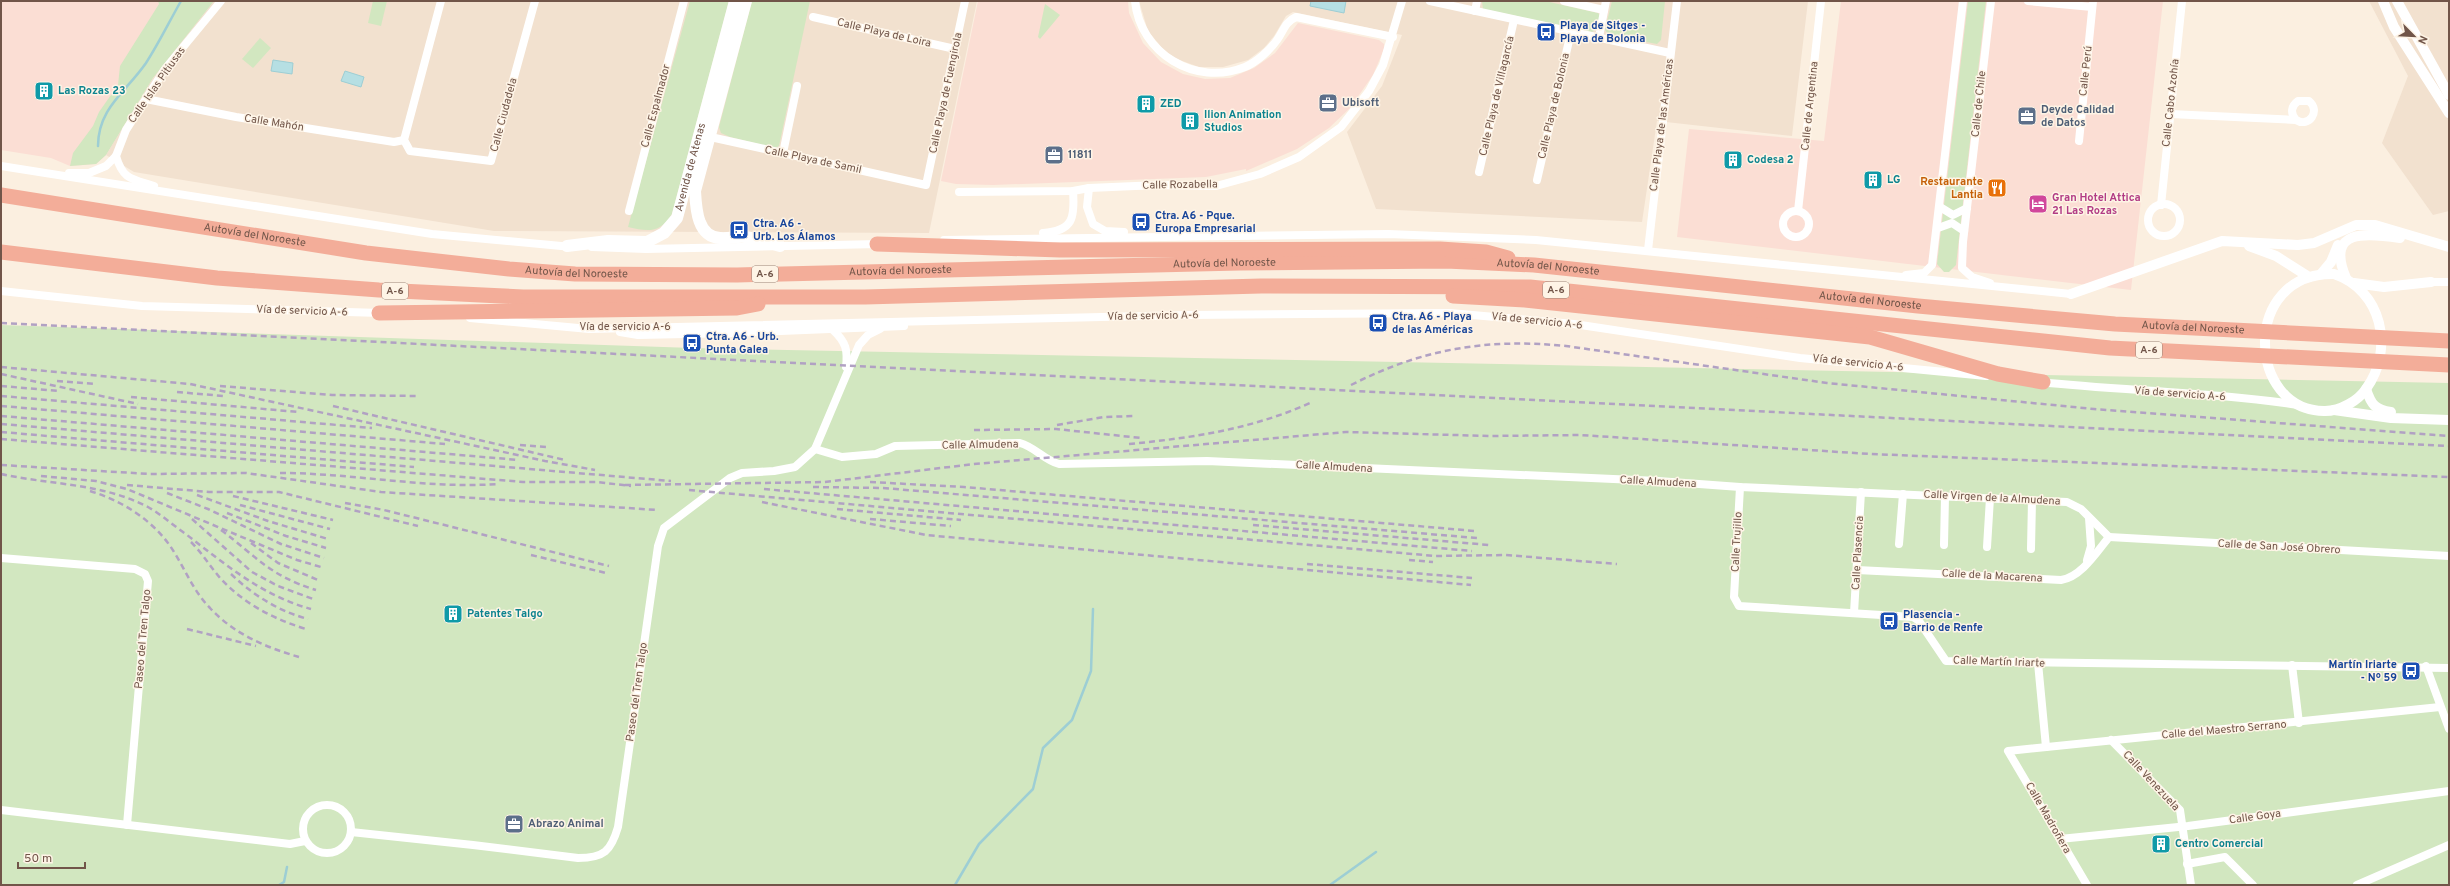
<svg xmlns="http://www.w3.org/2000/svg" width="2450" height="886" font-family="Overpass,sans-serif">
<rect width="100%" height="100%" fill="#fbefe0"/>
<g fill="#f2e1cf">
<path d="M214,1H977L929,233L494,231L134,172L106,155L153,78Z"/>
<path d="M1139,1H1808L1792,136L1657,121L1642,222L1376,209L1347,132L1382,86L1402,35L1293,12L1286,16L1274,36L1264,48L1248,60L1223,67H1199L1174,58L1163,49L1148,31Z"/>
<path d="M2369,1H2449V211L2433,215L2382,143L2408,76Z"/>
</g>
<g fill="#fbded4">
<path d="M1,1H214L153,78L106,155L96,164L70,166L51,158L1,150Z"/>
<path d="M978,1H1128L1129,13L1143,43L1161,62L1183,74L1205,79L1230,78L1254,68L1275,53L1298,23L1379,40L1384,44V49L1373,75L1350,108L1329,128L1297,149L1246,171V169L1206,177L993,185L956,184L941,181Z"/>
<path d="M1841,1H2163L2131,290L1677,237L1689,129L1824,141Z"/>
</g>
<g fill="#d2e7c0">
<path d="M158,1H214L153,78L106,155L96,164L70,166L73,153L93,126L99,112L118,85L120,66L159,4Z"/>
<path d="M373,1H387L381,26L368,23Z"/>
<path d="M690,1H729L672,214C660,233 649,232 628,227Z"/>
<path d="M752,1H810L779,146L775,148L730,137L721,133L719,127Z"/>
<path d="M1482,1H1545L1598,13L1600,16L1597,29L1592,32L1483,9Z"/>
<path d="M1612,1H1665L1661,40L1657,44L1609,35L1605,30Z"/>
<path d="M1968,1H1986L1956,265L1949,272H1944L1937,264Z"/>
<path d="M1045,4L1060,15L1040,39L1038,37Z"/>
<path d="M260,38L271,48L253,68L242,59Z"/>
<path d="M1,325L693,348L2449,383V885H1Z"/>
</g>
<g fill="#b6dfe3" stroke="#9dced4">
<path d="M1311,1H1346L1344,13L1310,6Z"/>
<path d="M273,60L293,63L292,74L271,71Z"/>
<path d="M345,71L364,77L361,87L341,81Z"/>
</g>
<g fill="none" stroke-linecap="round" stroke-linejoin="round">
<g stroke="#9dced4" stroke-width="2.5">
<path d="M98,146C98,108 126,92 146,63C159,43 169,22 181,1"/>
<path d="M279,885L284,882L287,867"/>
<path d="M955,885L979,844L1033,789L1043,748L1072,720L1091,671L1093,609"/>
<path d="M1330,885L1376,852"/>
</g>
<g stroke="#fff" stroke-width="8">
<path d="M441,1L404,140L410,151L491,161L535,1"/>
<path d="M1135,1C1140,53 1195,87 1245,67C1257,62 1270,50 1277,40C1284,30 1285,22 1296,17L1393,37"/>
<path d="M1430,1L1670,53"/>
<path d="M1564,1L1604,10"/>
<path d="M2028,1L2092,7"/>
<path d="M1475,11L1477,1"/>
<path d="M813,17L955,49"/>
<path d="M1599,37L1606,1"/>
<path d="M146,99L236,117L394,142L404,140"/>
<path d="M2170,114L2296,120C2309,128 2321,111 2309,101H2298C2291,106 2290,113 2296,120"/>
<path d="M706,136L926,185L965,1"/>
<path d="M2079,141L2093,1"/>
<path d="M783,153L797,86"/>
<path d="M116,156C123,180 132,179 154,186"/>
<path d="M1,166L432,234L572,247"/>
<path d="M1479,172L1514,20"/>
<path d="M69,173H89L106,166L116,156L126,130L165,69L221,1"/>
<path d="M1537,180L1571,32"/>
<path d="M1089,188L1087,207L1093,224L1105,231L1124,232"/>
<path d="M959,192L1073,191L1089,188L1159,185L1216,186L1260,174L1299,157L1341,127L1369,91L1383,65L1402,1"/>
<circle cx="2164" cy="220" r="16"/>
<path d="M2161,205L2182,1"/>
<path d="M1940,207L1953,215L1967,208"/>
<path d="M629,211L684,1"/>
<path d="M1798,211L1821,1"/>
<circle cx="1796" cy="224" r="13"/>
<path d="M1938,228L1952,223L1964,231"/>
<path d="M1043,233C1073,231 1075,218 1073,191"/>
<path d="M944,240L1388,234L1536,240L2071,294"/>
<path d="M592,247L646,249L880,244"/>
<path d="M1648,250L1677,1"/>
<path d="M1906,275L1924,273L1932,265L1963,1"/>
<path d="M2431,282H2449"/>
<path d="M1990,283L1972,277L1962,268L1963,242L1991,1"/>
<path d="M1,291L142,306L381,313"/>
<path d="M470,318L589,329L1188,315L1450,313L1574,324L1800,358L1986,376"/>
<path d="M833,330C846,342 848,350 846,367"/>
<path d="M620,332L638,335L734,333L904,326"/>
<path d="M2039,382C2126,391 2213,392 2299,405"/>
<path d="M815,449L842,457L876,454L895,446L1020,443C1035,447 1044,460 1059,464L1207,461L1658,481L1740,487L2067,502L2081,509L2109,537"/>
<path d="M1740,487L1734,597L1739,606L1913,617L1919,621L1946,661L2449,668"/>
<path d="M2109,537L2449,556"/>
<path d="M1899,544L1903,494"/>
<path d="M1944,545L1945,496"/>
<path d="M1987,547L1990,498"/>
<path d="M2031,549L2032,500"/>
<path d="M1,558L135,569L145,574L148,581L127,825"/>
<path d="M2087,560L2091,546L2089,518"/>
<path d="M1857,570L2061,580C2081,577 2096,553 2109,537"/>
<path d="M1854,613L1861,492"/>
<path d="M2038,663L2046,747"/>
<path d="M2292,665L2299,723"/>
<path d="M2426,666L2449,729"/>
<path d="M2111,740L2180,810L2191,885"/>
<circle cx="327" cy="829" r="24"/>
<path d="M1,810L290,844L305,841"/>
<path d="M351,832L473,845L578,858C604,858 611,851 618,827L658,546L664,528L730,478L742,473L774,471L795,467L815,449L859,345L868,335L880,329"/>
<path d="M2060,839L2188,826L2449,791"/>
<path d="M2187,864L2225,857L2253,885"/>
<path d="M2087,885L2008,751L2440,707"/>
<path d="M2357,885L2449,845"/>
</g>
<g stroke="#fff" stroke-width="10">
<path d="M2383,1L2394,27L2449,113"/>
<path d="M2397,1L2449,95"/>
<path d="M2249,246L2276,256L2309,277"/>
<path d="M2321,274L2331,262L2338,245"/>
<path d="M2334,274C2382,290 2395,349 2366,389C2358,401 2340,411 2325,411C2247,412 2240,272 2334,274Z"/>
<path d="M2346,278C2325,228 2367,233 2400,238"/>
<path d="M2354,283L2384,287L2431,282"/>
<path d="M2071,294L2222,241L2298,245L2314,243L2356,225H2375L2449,247"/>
<path d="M2366,389C2371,404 2375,410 2391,412"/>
<path d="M2334,410L2391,418L2449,420"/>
</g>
<g stroke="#fff" stroke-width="12">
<path d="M746,1L695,191C696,208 697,237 720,238C728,239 737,236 745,237C756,238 769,243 780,246"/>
<path id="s1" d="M567,246L608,241L647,242L664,233L677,218L735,1"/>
</g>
<g stroke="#f3ad99" stroke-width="15">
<path id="s2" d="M1,195L366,253L509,269L575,274L737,275L1240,263L1446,261L1534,265L1918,306L2115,324L2449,341"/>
<path d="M877,244L1060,250L1440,249L1486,252L1508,258"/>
<path d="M1,252L217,278L379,290L523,297H865L1261,286L1530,287L2110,348L2449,365"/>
<path d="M1453,296L1525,300L1870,337L1998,374L2043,382"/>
<path d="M379,313L737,308L758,304"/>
</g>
<g stroke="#b1a1c3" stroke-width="2.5" stroke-dasharray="6 4" stroke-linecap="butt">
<path d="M1,323L2449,446"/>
<path d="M1,367L190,384L545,461L595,470"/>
<path d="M1,374L138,404"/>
<path d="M57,381L95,384"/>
<path d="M1351,385C1422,349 1487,338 1566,346L1827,383L2094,409L2449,436"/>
<path d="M1,386L59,391"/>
<path d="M220,386L332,395L417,396"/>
<path d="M177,392L223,396"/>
<path d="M1,396L372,428"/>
<path d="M131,397L298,412"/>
<path d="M1,406L445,444"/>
<path d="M333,406L565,460"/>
<path d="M1,416L519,460"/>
<path d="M1,424L671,481"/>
<path d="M1057,425L1104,417L1135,416"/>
<path d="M974,430L1056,429L1141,438"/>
<path d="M1,432L414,467"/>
<path d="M1,439L523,482H597L631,486"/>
<path d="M1129,444C1192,438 1252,429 1310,403"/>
<path d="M520,445L547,447"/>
<path d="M1,465L150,474L246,473L381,492L658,510"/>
<path d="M280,473C353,473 425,489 498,484"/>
<path d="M1,474C51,485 102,483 148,507C162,515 174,526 187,535C226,565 263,596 311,609"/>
<path d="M41,476L96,481L127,489L297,560L321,567"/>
<path d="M870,482L964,487L1475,531"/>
<path d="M127,485L209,492H279L418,526"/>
<path d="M625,485L825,482L974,464L1346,432L1490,436L1580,435L1870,454L2449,477"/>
<path d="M813,487L883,488L1477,538"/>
<path d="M764,489L1472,551"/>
<path d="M689,490L1435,556L1506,555L1617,564"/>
<path d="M90,491C123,501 156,522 174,552C186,571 194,592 210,608C234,634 265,647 299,657"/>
<path d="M167,493L208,509L281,544L324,558"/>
<path d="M197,495L268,521L328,539"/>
<path d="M233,496L333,520"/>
<path d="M762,502L926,535L1471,585"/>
<path d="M345,503L384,510L609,566"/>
<path d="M240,505L330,529"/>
<path d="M837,509L961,520"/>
<path d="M227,513L286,536L326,548"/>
<path d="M192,519L252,572L278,586L313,599"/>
<path d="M870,519L951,526"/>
<path d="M1253,525L1489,545"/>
<path d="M221,530C257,557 270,576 316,590"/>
<path d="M191,542C202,553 210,566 220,578C243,603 273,619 306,629"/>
<path d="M251,543L278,563L318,580"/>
<path d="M531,555L606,573"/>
<path d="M1409,560L1433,562"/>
<path d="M1307,564L1472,578"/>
<path d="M231,574C253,595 278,611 308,619"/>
<path d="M187,629L256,646"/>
</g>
</g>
<defs>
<g id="bus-square" transform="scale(1)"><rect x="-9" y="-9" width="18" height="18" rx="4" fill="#1a4fb4" stroke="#fef4e6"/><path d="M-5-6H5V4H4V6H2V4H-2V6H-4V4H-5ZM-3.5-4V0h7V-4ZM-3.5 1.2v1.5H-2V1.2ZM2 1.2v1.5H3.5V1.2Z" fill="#fff"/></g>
<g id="building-square" transform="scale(1)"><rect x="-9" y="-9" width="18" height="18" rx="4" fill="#0f9aa8" stroke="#fef4e6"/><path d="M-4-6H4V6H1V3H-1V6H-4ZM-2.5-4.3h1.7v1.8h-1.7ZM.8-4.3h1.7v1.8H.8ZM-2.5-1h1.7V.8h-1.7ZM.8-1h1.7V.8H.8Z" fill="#fff"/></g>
<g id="office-square" transform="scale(1)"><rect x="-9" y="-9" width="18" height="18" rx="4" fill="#5c6f8a" stroke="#fef4e6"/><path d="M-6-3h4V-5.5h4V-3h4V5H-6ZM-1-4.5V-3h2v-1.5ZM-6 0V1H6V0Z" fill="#fff"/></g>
<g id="restaurant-square" transform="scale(1)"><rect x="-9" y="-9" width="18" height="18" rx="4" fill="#e8710a" stroke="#fef4e6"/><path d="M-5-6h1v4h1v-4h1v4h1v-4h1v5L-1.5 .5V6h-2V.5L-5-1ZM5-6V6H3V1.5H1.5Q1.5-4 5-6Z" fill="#fff"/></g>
<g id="hotel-square" transform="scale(1)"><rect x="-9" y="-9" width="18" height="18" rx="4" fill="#d1479c" stroke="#fef4e6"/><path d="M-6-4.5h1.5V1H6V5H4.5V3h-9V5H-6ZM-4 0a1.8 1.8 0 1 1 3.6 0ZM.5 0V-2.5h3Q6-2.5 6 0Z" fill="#fff"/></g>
</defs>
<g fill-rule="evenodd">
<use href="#bus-square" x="1546" y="32"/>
<use href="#building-square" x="44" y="91"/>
<use href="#office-square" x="1328" y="103"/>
<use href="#building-square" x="1146" y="104"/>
<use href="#office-square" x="2027" y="116"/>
<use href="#building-square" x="1190" y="121"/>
<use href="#office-square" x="1054" y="155"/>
<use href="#building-square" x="1733" y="160"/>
<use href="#building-square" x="1873" y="180"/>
<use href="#restaurant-square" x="1997" y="188"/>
<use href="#hotel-square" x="2038" y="204"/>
<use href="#bus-square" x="1141" y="222"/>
<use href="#bus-square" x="739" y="230"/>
<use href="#bus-square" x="1378" y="323"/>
<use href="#bus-square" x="692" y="343"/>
<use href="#building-square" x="453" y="614"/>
<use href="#bus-square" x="1889" y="621"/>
<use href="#bus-square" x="2411" y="671"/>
<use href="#office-square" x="514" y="824"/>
<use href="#building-square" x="2161" y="844"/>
</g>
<g text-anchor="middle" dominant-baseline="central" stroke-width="3" stroke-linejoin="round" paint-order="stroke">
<g fill="#fef4e6" stroke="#9b8578" stroke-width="1">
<rect x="752" y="266" width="26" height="16" rx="3"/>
<rect x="1543" y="282" width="26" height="16" rx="3"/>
<rect x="382" y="283" width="26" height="16" rx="3"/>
<rect x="2136" y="342" width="26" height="16" rx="3"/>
</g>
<g font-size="10" font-weight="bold" fill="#715549">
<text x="765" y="274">A-6</text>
<text x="1556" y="290">A-6</text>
<text x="395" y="291">A-6</text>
<text x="2149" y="350">A-6</text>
</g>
<g font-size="11" font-weight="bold" fill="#164399" stroke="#fef4e6" text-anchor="start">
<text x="1560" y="26">Playa de Sitges -<tspan x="1560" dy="13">Playa de Bolonia</tspan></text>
<text x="1155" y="216">Ctra. A6 - Pque.<tspan x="1155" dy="13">Europa Empresarial</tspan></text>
<text x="753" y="224">Ctra. A6 -<tspan x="753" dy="13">Urb. Los Álamos</tspan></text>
<text x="1392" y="317">Ctra. A6 - Playa<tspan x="1392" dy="13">de las Américas</tspan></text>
<text x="706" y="337">Ctra. A6 - Urb.<tspan x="706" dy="13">Punta Galea</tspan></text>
<text x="1903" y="615">Plasencia -<tspan x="1903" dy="13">Barrio de Renfe</tspan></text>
<text x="2397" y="665" text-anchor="end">Martín Iriarte<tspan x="2397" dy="13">- Nº 59</tspan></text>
</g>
<g font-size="11" fill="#715549" stroke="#fef4e6">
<text transform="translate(884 33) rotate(13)">Calle Playa de Loira</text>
<text transform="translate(2086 71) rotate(-84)">Calle Perú</text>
<text transform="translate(157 85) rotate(-55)">Calle Islas Pitiusas</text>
<text transform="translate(946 93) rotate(-78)">Calle Playa de Fuengirola</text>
<text transform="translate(1497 96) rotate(-77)">Calle Playa de Villagarcía</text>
<text transform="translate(2171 103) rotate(-84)">Calle Cabo Azohía</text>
<text transform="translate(1979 104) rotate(-84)">Calle de Chile</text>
<text transform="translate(656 106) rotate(-75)">Calle Espalmador</text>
<text transform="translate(1554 106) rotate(-77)">Calle Playa de Bolonia</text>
<text transform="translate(1810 106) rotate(-84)">Calle de Argentina</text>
<text transform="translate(504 115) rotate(-75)">Calle Ciudadela</text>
<text transform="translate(274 123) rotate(9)">Calle Mahón</text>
<text transform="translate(1662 125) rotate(-83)">Calle Playa de las Américas</text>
<text transform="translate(813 160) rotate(12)">Calle Playa de Samil</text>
<text stroke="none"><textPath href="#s1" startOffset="172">Avenida de Atenas</textPath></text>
<text transform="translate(1180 185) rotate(-1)">Calle Rozabella</text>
<text stroke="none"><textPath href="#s2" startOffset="257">Autovía del Noroeste</textPath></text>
<text stroke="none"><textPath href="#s2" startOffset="1229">Autovía del Noroeste</textPath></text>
<text stroke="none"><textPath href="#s2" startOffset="1553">Autovía del Noroeste</textPath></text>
<text stroke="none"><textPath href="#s2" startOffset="905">Autovía del Noroeste</textPath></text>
<text stroke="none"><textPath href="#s2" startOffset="581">Autovía del Noroeste</textPath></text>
<text stroke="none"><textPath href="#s2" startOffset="1877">Autovía del Noroeste</textPath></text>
<text transform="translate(302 311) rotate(2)">Vía de servicio A-6</text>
<text transform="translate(1153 316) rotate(-1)">Vía de servicio A-6</text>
<text transform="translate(1537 321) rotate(6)">Vía de servicio A-6</text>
<text x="625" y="327">Vía de servicio A-6</text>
<text stroke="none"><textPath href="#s2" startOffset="2201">Autovía del Noroeste</textPath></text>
<text transform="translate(1858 363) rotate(6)">Vía de servicio A-6</text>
<text transform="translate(2180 394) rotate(4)">Vía de servicio A-6</text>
<text transform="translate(980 445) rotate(-1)">Calle Almudena</text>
<text transform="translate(1334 467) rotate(3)">Calle Almudena</text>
<text transform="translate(1658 482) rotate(3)">Calle Almudena</text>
<text transform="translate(1992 498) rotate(3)">Calle Virgen de la Almudena</text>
<text transform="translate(1737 542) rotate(-87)">Calle Trujillo</text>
<text transform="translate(2279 547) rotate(3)">Calle de San José Obrero</text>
<text transform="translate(1858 553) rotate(-87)">Calle Plasencia</text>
<text transform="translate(1992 576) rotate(3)">Calle de la Macarena</text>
<text transform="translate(143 639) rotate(-85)">Paseo del Tren Talgo</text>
<text transform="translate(1999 662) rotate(2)">Calle Martín Iriarte</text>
<text transform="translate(637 692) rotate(-82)">Paseo del Tren Talgo</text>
<text transform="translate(2224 730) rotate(-5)">Calle del Maestro Serrano</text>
<text transform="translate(2151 781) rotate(47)">Calle Venezuela</text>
<text transform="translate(2255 817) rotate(-8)">Calle Goya</text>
<text transform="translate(2048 818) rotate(60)">Calle Madroñera</text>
</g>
<g font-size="11" font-weight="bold" fill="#0d838f" stroke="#fef4e6" text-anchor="start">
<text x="58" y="91">Las Rozas 23</text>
<text x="1160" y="104">ZED</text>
<text x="1204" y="115">Ilion Animation<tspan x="1204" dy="13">Studios</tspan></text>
<text x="1747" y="160">Codesa 2</text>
<text x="1887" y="180">LG</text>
<text x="467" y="614">Patentes Talgo</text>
<text x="2175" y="844">Centro Comercial</text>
</g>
<g font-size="11" font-weight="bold" fill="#4e5e75" stroke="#fef4e6" text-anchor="start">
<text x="1342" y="103">Ubisoft</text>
<text x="2041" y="110">Deyde Calidad<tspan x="2041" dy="13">de Datos</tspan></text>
<text x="1068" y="155">11811</text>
<text x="528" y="824">Abrazo Animal</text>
</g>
<g font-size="11" font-weight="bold" fill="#c56008" stroke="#fef4e6" text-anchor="end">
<text x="1983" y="182">Restaurante<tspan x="1983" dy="13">Lantia</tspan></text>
</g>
<g font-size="11" font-weight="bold" fill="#b23c85" stroke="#fef4e6" text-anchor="start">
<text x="2052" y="198">Gran Hotel Attica<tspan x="2052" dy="13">21 Las Rozas</tspan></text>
</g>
</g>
<rect width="2450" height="886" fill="none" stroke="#715549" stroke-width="4"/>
<g transform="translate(2414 36) rotate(114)" stroke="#fef4e6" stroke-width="3" paint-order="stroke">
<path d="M0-3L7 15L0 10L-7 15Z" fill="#715549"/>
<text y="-6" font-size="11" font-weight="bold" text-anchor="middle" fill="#715549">N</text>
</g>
<path d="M18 862v6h67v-6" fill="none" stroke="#715549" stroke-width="2"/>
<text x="24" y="862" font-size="12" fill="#715549" stroke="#fef4e6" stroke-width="3" paint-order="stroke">50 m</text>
</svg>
